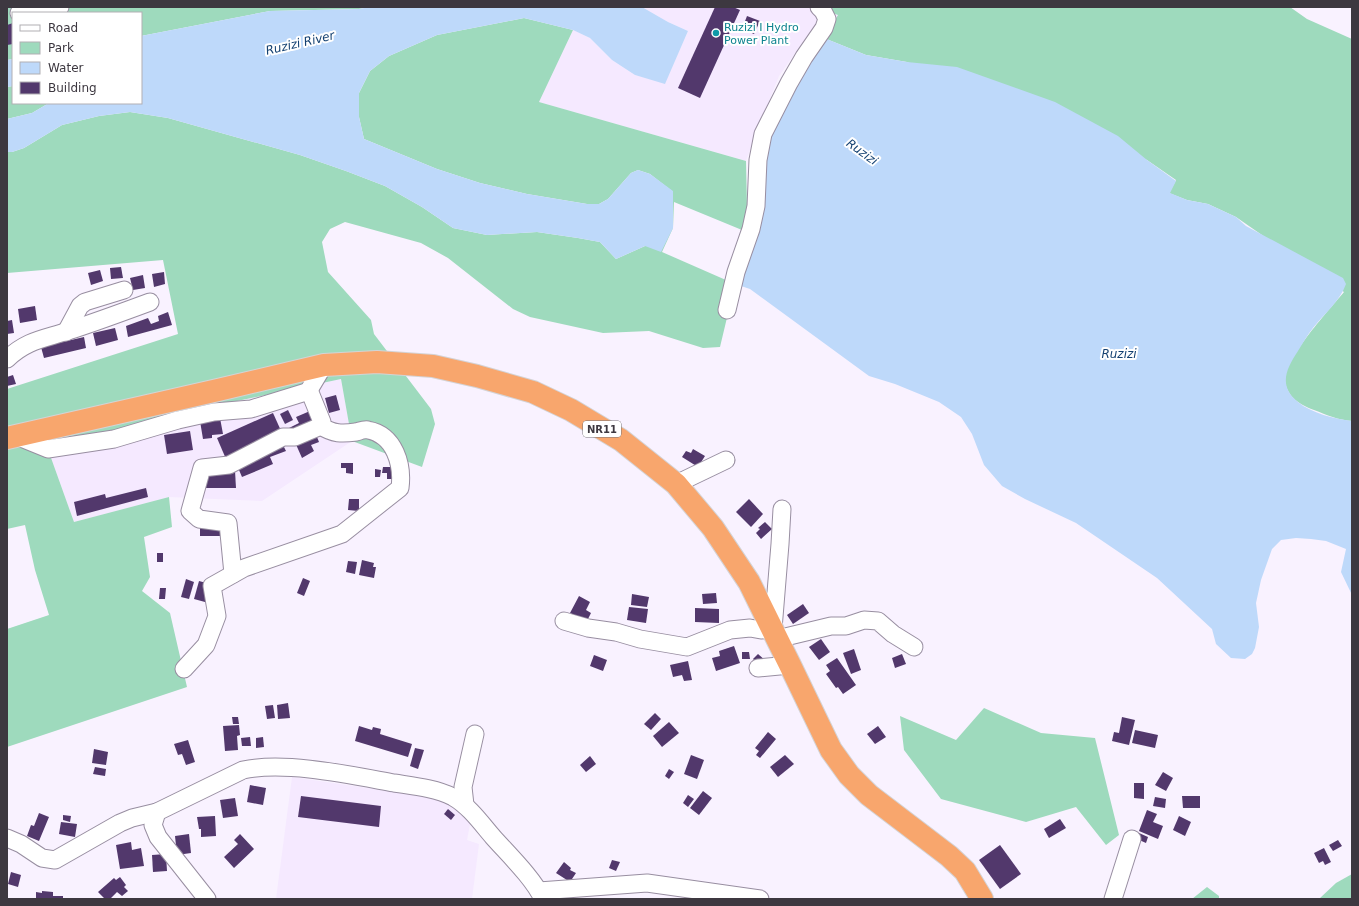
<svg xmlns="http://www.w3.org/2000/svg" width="1359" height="906" font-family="'DejaVu Sans',sans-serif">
<rect width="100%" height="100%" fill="#f9f2ff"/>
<g fill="#f5e9ff">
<path d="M642,7H814L839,15L824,38L812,29L779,76L756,133L746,161L539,102L573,30L590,38L612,60L635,75L665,83L688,31L668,22Z"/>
<path d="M341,379L352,441L262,501L169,497L74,522L50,455L152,419Z"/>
<path d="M292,777L456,801L472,814L467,840L479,844L472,899H276Z"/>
</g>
<g fill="#9edabd">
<path d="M7,7H369L359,9L270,11L141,36V13H13V59L7,60Z"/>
<path d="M814,7H1290L1307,19L1352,39V421C1338,420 1327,415 1314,410C1300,405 1287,397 1285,381C1282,361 1330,309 1344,292L1236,217L1208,204L1187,200L1169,193L1176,180L1147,160L907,62L866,55L824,38L838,15Z"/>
<path d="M524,18L573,30L539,102L746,161L747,207L742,230L674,202L673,228L662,252L735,284L720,347L703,348L649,331L603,333L530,317L513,309L448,258L421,243L345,222L330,229L322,242L328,272L371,320L374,334L431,409L435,424L422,467L352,441L341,379L152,419L50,455L74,522L169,497L172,527L144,537L150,577L142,591L170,613L187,687L7,747V629L49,615L35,570L25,525L7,529V389L178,334L163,260L7,273V152H12L24,148L62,125L99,116L130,112L168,118L300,155L346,171L385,186L422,207L453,228L487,235L537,232L578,238L600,242L616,259L645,246L673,228V192L650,174L638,170L631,173L608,199L599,204H587L527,194L480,183L437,169L364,139L359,117V93L370,71L389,56L437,35Z"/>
<path d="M13,86V103H49L32,113L7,119V87Z"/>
<path d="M984,708L1041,733L1095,738L1119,835L1106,845L1076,807L1026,822L941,799L904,750L900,716L956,740Z"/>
<path d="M1352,874V899H1319L1336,883Z"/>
<path d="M1207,887L1219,896V899H1192Z"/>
</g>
<g fill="#bed9fa">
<path d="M369,7H642L668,22L688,31L665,84L635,75L612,60L590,38L573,30L524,18L437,35L389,56L370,71L359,93V117L364,139L437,169L480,183L527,194L587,204H599L608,199L631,173L638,170L650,174L673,191V228L661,252L645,246L616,259L600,242L578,238L537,232L487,235L453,228L422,207L385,186L346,171L300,155L168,118L130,112L99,116L62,125L24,148L12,152H7V119L32,113L49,103H141V36L270,11L359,9Z"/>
<path d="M824,38L866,55L907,62L957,67L1055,102L1118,136L1147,160L1176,181L1170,193L1187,200L1208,204L1236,217L1246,226L1343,278L1346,284C1340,301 1324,314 1313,328C1307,335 1303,343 1298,351C1286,369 1278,386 1298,402C1311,413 1335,419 1352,421V595L1341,572L1346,549L1326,541L1311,539L1296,538L1281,540L1272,549L1261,580L1256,603L1259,627L1255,648L1252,654L1245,659L1231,658L1216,644L1212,629L1157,578L1076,523L1025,499L1002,486L984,465L972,434L961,417L939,402L895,384L869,376L750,289L735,284L767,136Z"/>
<path d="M13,59V86L7,87V60Z"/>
</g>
<g fill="#52386c">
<path d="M715,7H733L740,10L700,98L678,88Z"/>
<path d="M747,16L760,21L754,34L742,29Z"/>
<path d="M13,23V44L7,45V25Z"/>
<path d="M121,267L123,278L111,279L110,268Z"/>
<path d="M100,270L103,281L91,285L88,273Z"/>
<path d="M164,272L165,284L154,287L152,274Z"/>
<path d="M143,275L145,288L133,290L130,278Z"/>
<path d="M35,306L37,320L20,323L18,309Z"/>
<path d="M168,312L172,325L128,337L126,326L148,318L151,324L159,321L158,316Z"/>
<path d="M12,320L14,333L7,334V321Z"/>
<path d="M115,328L118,340L96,346L93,333Z"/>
<path d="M84,337L86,348L44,358L41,347Z"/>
<path d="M13,375L16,384L7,386V377Z"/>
<path d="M336,395L340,410L329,413L325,398Z"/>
<path d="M288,410L293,420L285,424L280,414Z"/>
<path d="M310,411L316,424L290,436L287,429L299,423L296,417Z"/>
<path d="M273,413L282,433L226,459L217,438Z"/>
<path d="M220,418L223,434L212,435V438L203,439L200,421Z"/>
<path d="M190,431L193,450L167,454L164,435Z"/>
<path d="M315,432L319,442L311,445L314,451L302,458L294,440Z"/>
<path d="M281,441L286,451L270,457L273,464L242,477L236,463Z"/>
<path d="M693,449L705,456L698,467L682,457L686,451L691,453Z"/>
<path d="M341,463H353V474L346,473V468H341Z"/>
<path d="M383,467H395L394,479H387V473H382Z"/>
<path d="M375,469L381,470L380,477H375Z"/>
<path d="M204,471H235L236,488H204Z"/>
<path d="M146,488L148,497L77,516L74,502L105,494L106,498Z"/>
<path d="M349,499H359V511L348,510Z"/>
<path d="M749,499L763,514L751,527L736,512Z"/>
<path d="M765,522L772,529L761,539L756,533L760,529L758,528Z"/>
<rect x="200" y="525" width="22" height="11"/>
<rect x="157" y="553" width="6" height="9"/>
<path d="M362,560L374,563L373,567H376L374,578L359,575Z"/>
<path d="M348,561L357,562L355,574L346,572Z"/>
<path d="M303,578L310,581L304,596L297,593Z"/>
<path d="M186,579L194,582L189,599L181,597Z"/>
<path d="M199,581L210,584L205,602L194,599Z"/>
<path d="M160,588H166L165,599H159Z"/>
<path d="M716,593L717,603L703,604L702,594Z"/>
<path d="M632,594L649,597L647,607L631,605Z"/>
<path d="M579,596L590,602L586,610L591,613L587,621L570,613Z"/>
<path d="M803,604L809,613L793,624L787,615Z"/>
<path d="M629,607L648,609L646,623L627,620Z"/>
<path d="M695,608L719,609V623L695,622Z"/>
<path d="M821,639L830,652L819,660L809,647Z"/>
<path d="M734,646L740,663L716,671L712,658L720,656L719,651Z"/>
<path d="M854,649L861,670L851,674L843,653Z"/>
<path d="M742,652H749L750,659H742Z"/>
<path d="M758,654L765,660L760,666L753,659Z"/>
<path d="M902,654L906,664L895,668L892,658Z"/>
<path d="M594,655L607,660L603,671L590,666Z"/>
<path d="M837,658L856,685L843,694L838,687L836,688L826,674L830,671L826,665Z"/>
<path d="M688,661L692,680L684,681L682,675L673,677L670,665Z"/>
<path d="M288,703L290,718L278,719L277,705Z"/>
<path d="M273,705L275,718L267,719L265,706Z"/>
<path d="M655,713L661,719L651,730L644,724Z"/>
<path d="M232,717H238L239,724H233Z"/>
<path d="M1122,717L1135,720L1129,745L1112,741L1114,732L1119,733Z"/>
<path d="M669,722L679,733L662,747L653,736Z"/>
<path d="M239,725L240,735L237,736L238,750L225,751L223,726Z"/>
<path d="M359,726L372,730L373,727L381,729L380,734L412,744L408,757L355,741Z"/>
<path d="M878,726L886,737L875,744L867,734Z"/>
<path d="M1135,730L1158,735L1155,748L1132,743Z"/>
<path d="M768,732L776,739L760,758L756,755L759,751L755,748Z"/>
<path d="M250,737L251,746H242L241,738Z"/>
<path d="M263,737L264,747L256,748V738Z"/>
<path d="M188,740L195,762L186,765L182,754L178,755L174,744Z"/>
<path d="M415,748L424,750L418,769L410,766Z"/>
<path d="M94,749L108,752L106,765L92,763Z"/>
<path d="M691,755L704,760L697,779L684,774Z"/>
<path d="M785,755L794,764L778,777L770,767Z"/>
<path d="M590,756L596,764L586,772L580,765Z"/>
<path d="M95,767L106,769L105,776L93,774Z"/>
<path d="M669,769L674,772L669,779L665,776Z"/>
<path d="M1163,772L1173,778L1166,791L1155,785Z"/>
<path d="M1134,783H1144V799L1134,798Z"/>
<path d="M250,785L266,788L263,805L247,802Z"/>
<path d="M703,791L712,798L699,815L690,808Z"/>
<path d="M688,795L694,799L688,807L683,803Z"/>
<path d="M301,796L381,806L379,827L298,817Z"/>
<path d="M1182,796H1200V808H1183Z"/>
<path d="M1155,797L1166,799L1165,808L1153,806Z"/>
<path d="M235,798L238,816L223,818L220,800Z"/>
<path d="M448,809L455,815L451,820L444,814Z"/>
<path d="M1147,810L1157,814L1153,822L1163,826L1158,839L1139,831Z"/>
<path d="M39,813L49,817L39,841L27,836L31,825L34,826Z"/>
<path d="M63,815L71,816L70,822L63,820Z"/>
<path d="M215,816L216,836L201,837V829H199L197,817Z"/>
<path d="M1179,816L1191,822L1185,836L1173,830Z"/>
<path d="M1060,819L1066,828L1049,838L1044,829Z"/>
<path d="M61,822L77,824L75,837L59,834Z"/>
<path d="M1139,833L1148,837L1146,843L1137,839Z"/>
<path d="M189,834L191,853L177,855L175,836Z"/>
<path d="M240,834L254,849L234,868L224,857L238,844L234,840Z"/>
<path d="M1338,840L1342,846L1333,851L1329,845Z"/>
<path d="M131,842L132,850L141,848L144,866L120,869L116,845Z"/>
<path d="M1000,845L1021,874L1000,889L979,860Z"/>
<path d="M1324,848L1331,862L1325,865L1323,861L1319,863L1314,853Z"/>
<path d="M166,854L167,871L153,872L152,855Z"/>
<path d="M612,860L620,862L616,871L609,868Z"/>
<path d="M564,862L571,868L570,870L576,873L570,882L556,873Z"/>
<path d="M11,872L21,875L18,887L8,884Z"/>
<path d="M120,877L126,885L124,887L128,891L122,896L117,892L110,899H105L98,892L114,878L116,880Z"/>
<path d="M42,891L53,892V896H63V899H36V892L42,893Z"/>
</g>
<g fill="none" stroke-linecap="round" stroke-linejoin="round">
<g stroke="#988ea1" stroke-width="19">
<g id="minor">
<path d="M19,13L60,7"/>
<path d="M727,310L736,272L751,229L756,206L758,160L763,134L789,83L804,57L824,28L827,19L823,11L819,7"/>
<path d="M66,332L80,306L85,302L124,290"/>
<path d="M7,359C27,340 44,339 68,331C96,322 123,312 150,302"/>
<path d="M16,436L48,449L114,439L178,420L214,412L251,409L306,392L309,390L324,365"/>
<path d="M676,484L726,460"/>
<path d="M233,574L228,523L199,519L190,511L202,468L229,465L283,437H295L321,426"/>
<path d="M564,621L588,628L616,632L640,639L687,647L730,630L750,628L761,630L773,629L780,544L782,509"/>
<path d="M777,639L831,626H846L864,620L878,621L893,634L914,647"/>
<path d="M758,668L790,665"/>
<path d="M184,669L206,645L217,616L212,586L244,568L342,534L400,488C403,465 395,435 368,430C365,429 360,431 356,432C342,434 333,434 321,426L322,422L309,390"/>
<path d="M465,805L463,787L475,734"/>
<path d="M7,838L21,844L42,858L55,860L120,823L132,818L157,812"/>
<path d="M539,891L647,883L760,899"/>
<path d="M207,899L158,837L153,825L157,812L243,770C286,761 350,775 394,783C413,786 435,788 453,797C469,806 481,823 493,837C509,855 533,878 543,899"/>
<path d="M1113,899L1132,839"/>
</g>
</g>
<g stroke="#d4d3d5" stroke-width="24">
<path id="highway" d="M7,438L218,390L324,365L377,362L433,366L477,376L533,392L571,410L621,440L676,484L713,528L749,582L790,665L831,750L849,775L869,795L949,856L965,871L982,899"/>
</g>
<use href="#minor" stroke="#fff" stroke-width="17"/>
<use href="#highway" stroke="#f8a66d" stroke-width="22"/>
</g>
<circle fill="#0f9aa8" stroke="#fff" stroke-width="1.5" cx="716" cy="33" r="4"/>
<g text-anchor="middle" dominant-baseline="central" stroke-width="4" stroke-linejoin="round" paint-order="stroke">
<rect fill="#fff" stroke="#777479" stroke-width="1" x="583" y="421" width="38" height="16" rx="3"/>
<g font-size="10" font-weight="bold" fill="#3d3840">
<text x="602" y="429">NR11</text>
</g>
<g font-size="11" fill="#0d838f" stroke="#fff" text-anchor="start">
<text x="724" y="27">Ruzizi I Hydro<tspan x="724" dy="13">Power Plant</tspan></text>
</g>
<g font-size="12" font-style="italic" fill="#144171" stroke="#fff">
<text transform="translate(300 43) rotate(-13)">Ruzizi River</text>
<text transform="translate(862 152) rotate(36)">Ruzizi</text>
<text x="1119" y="354">Ruzizi</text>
</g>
</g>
<rect width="1359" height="906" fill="none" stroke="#3d3840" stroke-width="16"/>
<rect x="12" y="12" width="130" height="92" fill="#ffffff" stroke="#b1afb3"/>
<rect x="20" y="25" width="20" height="6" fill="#ffffff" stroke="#b1afb3"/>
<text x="48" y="32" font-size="12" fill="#3d3840">Road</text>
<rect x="20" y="42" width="20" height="12" fill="#9edabd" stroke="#b1afb3"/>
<text x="48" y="52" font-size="12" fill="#3d3840">Park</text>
<rect x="20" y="62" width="20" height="12" fill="#bed9fa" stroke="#b1afb3"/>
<text x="48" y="72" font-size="12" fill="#3d3840">Water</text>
<rect x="20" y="82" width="20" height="12" fill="#52386c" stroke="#b1afb3"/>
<text x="48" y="92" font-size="12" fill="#3d3840">Building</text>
</svg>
